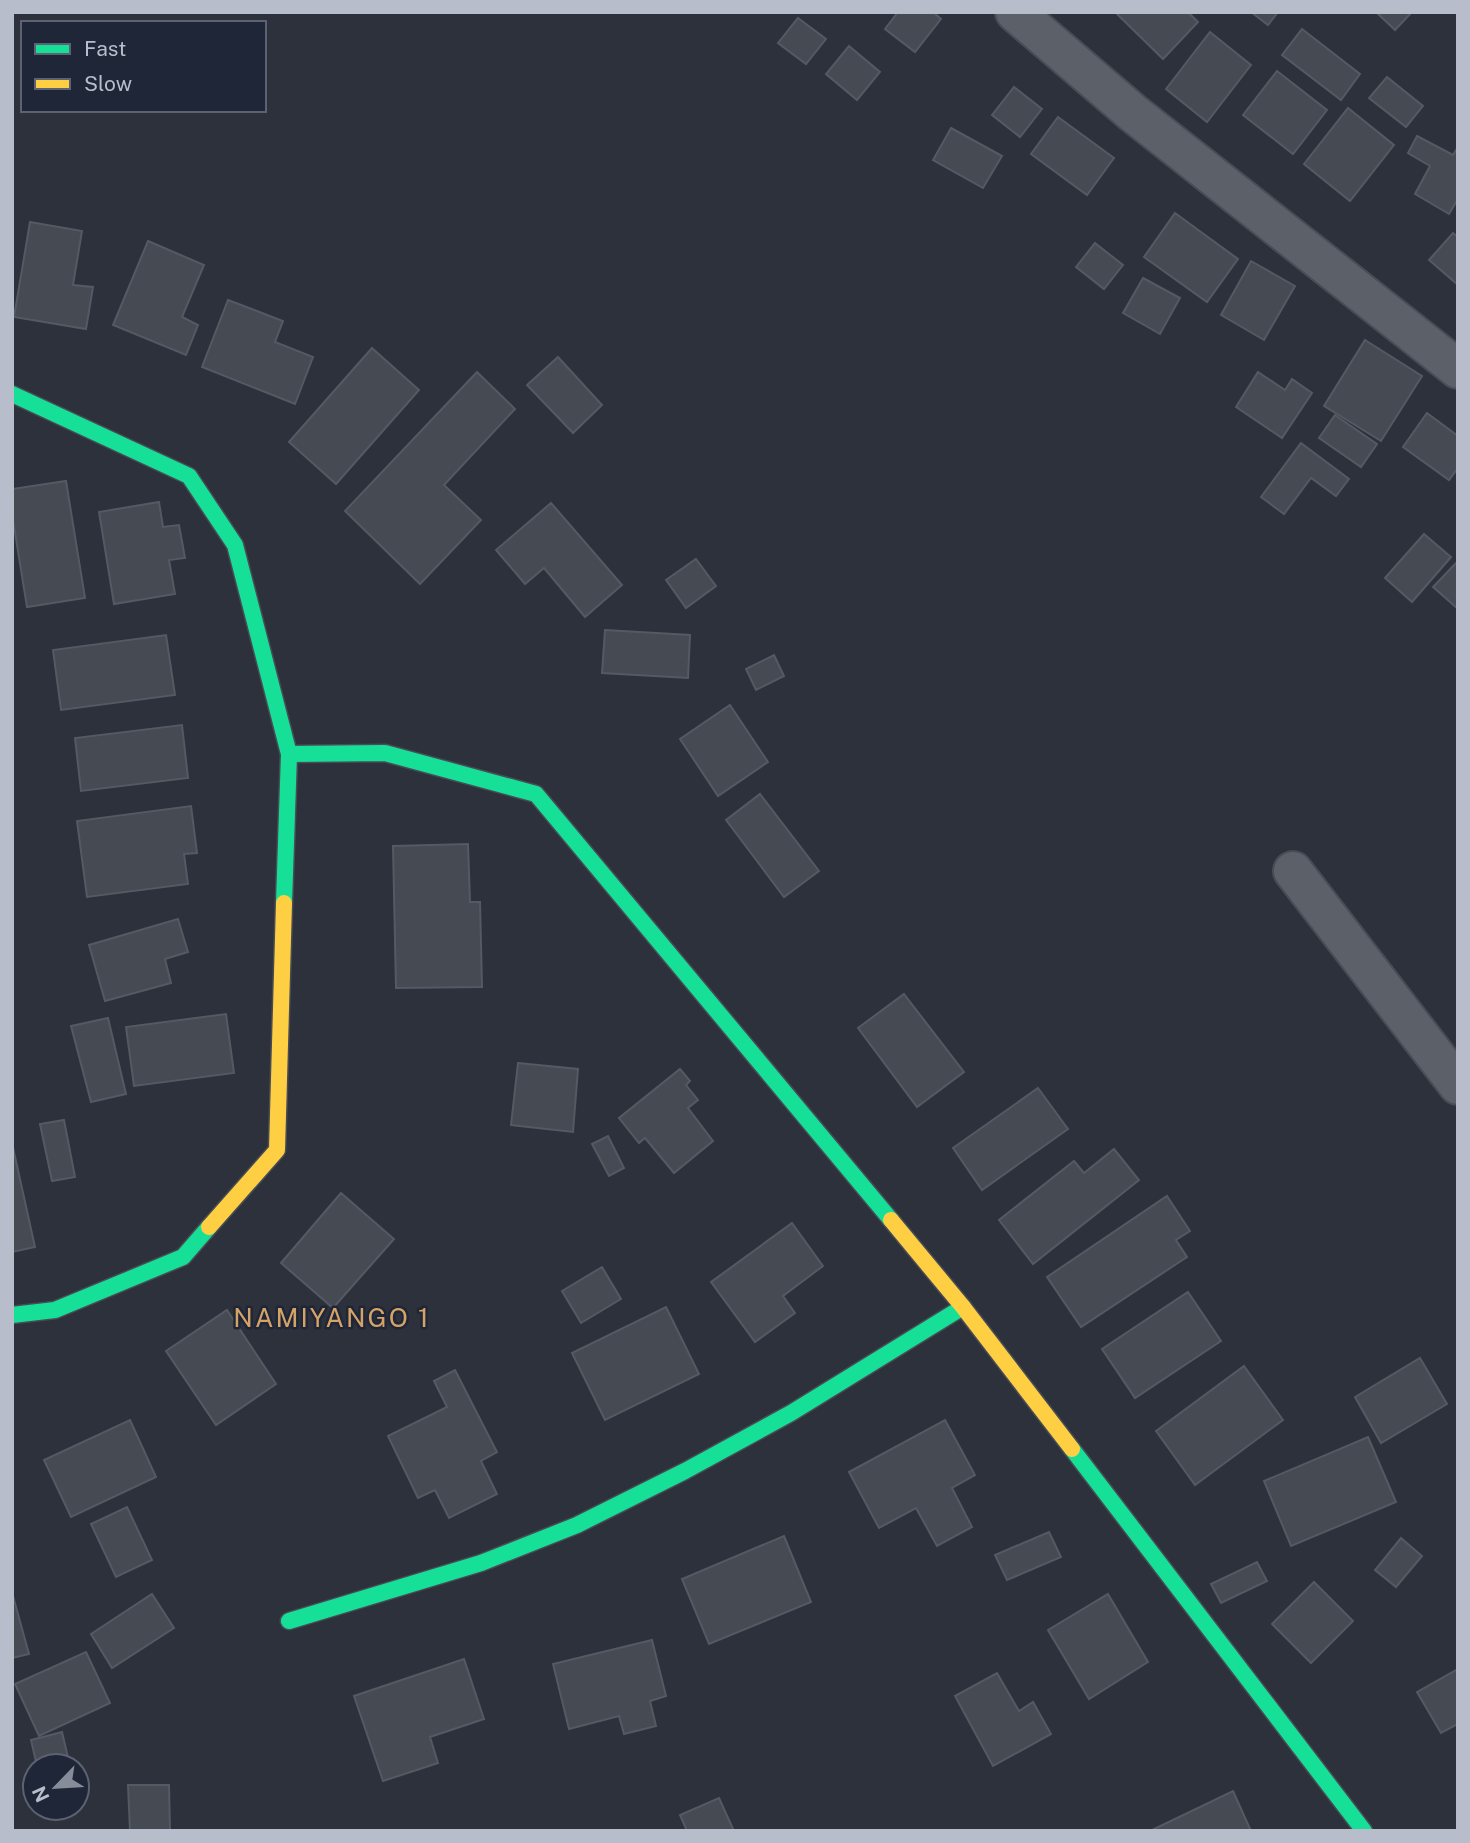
<svg xmlns="http://www.w3.org/2000/svg" width="1470" height="1843" font-family="'Public Sans',sans-serif">
<rect width="100%" height="100%" fill="#2c313c"/>
<g fill="#464a53" stroke="#545963" stroke-width="2">
<path d="M898,12H933L941,19L915,52L885,29Z"/>
<path d="M1115,12H1188L1198,22L1163,59Z"/>
<path d="M1251,12H1278L1268,25Z"/>
<path d="M1376,12H1412L1395,30Z"/>
<path d="M798,18L826,39L806,64L778,43Z"/>
<path d="M1302,29L1360,74L1341,100L1282,55Z"/>
<path d="M1210,32L1251,65L1207,122L1166,89Z"/>
<path d="M849,46L880,72L857,100L826,74Z"/>
<path d="M1277,71L1327,110L1293,154L1243,115Z"/>
<path d="M1387,77L1423,106L1406,127L1369,98Z"/>
<path d="M1014,87L1042,109L1020,137L992,115Z"/>
<path d="M1348,108L1394,145L1350,201L1304,164Z"/>
<path d="M1058,117L1114,158L1087,195L1031,154Z"/>
<path d="M951,128L1002,156L983,188L933,160Z"/>
<path d="M1417,136L1453,155L1458,147V199L1449,214L1415,194L1430,166L1408,153Z"/>
<path d="M1175,213L1238,259L1207,302L1144,257Z"/>
<path d="M30,222L82,231L73,285L93,287L86,329L14,317Z"/>
<path d="M1453,233L1458,237V285L1429,260Z"/>
<path d="M148,241L204,265L182,317L198,325L186,355L113,325Z"/>
<path d="M1095,243L1123,265L1104,289L1076,267Z"/>
<path d="M1251,261L1295,286L1264,340L1221,315Z"/>
<path d="M1143,278L1180,298L1160,334L1123,313Z"/>
<path d="M228,300L283,321L275,342L313,357L295,404L202,367Z"/>
<path d="M1365,340L1422,376L1381,441L1324,406Z"/>
<path d="M372,348L419,390L336,484L289,442Z"/>
<path d="M558,357L602,405L573,433L527,385Z"/>
<path d="M477,372L515,409L444,485L481,520L420,584L345,511Z"/>
<path d="M1258,372L1285,390L1292,379L1312,393L1282,438L1236,407Z"/>
<path d="M1427,413L1458,436V468L1449,480L1403,447Z"/>
<path d="M1335,415L1377,444L1361,467L1319,438Z"/>
<path d="M1301,443L1349,479L1336,496L1311,478L1284,514L1261,497Z"/>
<path d="M66,481L85,598L27,607L12,514V489Z"/>
<path d="M159,502L163,527L179,525L185,558L169,560L175,594L114,604L99,512Z"/>
<path d="M551,503L622,585L585,617L544,568L525,584L496,550Z"/>
<path d="M1424,534L1451,557L1412,602L1385,578Z"/>
<path d="M696,559L716,586L686,608L666,580Z"/>
<path d="M1458,561V609L1433,587Z"/>
<path d="M605,630L690,635L688,678L602,673Z"/>
<path d="M166,635L175,695L61,710L53,650Z"/>
<path d="M774,655L784,676L756,690L746,669Z"/>
<path d="M730,705L768,762L718,796L680,739Z"/>
<path d="M182,725L188,778L81,791L75,738Z"/>
<path d="M760,794L819,871L784,897L726,820Z"/>
<path d="M191,806L197,853L184,854L188,884L87,897L77,821Z"/>
<path d="M468,844L470,902H480L482,987L396,988L393,846Z"/>
<path d="M178,919L188,952L165,959L171,983L105,1001L89,945Z"/>
<path d="M904,994L964,1072L917,1107L858,1028Z"/>
<path d="M226,1014L234,1073L134,1086L126,1027Z"/>
<path d="M108,1018L126,1094L91,1102L71,1026Z"/>
<path d="M518,1063L578,1069L573,1132L511,1125Z"/>
<path d="M680,1069L690,1081L686,1085L698,1100L688,1108L713,1141L674,1173L645,1138L639,1143L619,1118Z"/>
<path d="M1038,1088L1068,1129L982,1190L953,1148Z"/>
<path d="M64,1120L75,1177L52,1181L40,1124Z"/>
<path d="M608,1136L624,1168L609,1176L592,1144Z"/>
<path d="M12,1143L35,1247L12,1252Z"/>
<path d="M1114,1149L1139,1180L1033,1264L999,1220L1074,1161L1084,1173Z"/>
<path d="M341,1193L394,1239L333,1308L281,1263Z"/>
<path d="M1167,1196L1190,1231L1176,1240L1187,1257L1081,1327L1047,1277Z"/>
<path d="M792,1223L823,1266L783,1296L795,1313L755,1342L711,1282Z"/>
<path d="M602,1267L621,1299L581,1323L562,1291Z"/>
<path d="M1188,1292L1221,1341L1135,1398L1102,1349Z"/>
<path d="M666,1307L699,1374L605,1420L572,1353Z"/>
<path d="M227,1310L276,1384L216,1425L166,1351Z"/>
<path d="M1420,1358L1447,1404L1381,1443L1355,1397Z"/>
<path d="M1244,1366L1283,1420L1195,1485L1156,1431Z"/>
<path d="M455,1370L497,1452L481,1461L497,1494L449,1518L435,1490L418,1498L388,1436L447,1407L434,1381Z"/>
<path d="M130,1420L156,1477L71,1517L44,1460Z"/>
<path d="M945,1420L975,1475L952,1488L972,1527L937,1546L916,1508L879,1528L849,1472Z"/>
<path d="M1368,1437L1396,1502L1291,1546L1264,1481Z"/>
<path d="M127,1507L152,1560L116,1577L91,1524Z"/>
<path d="M1049,1532L1061,1557L1007,1580L995,1555Z"/>
<path d="M784,1536L811,1602L709,1644L682,1579Z"/>
<path d="M1401,1538L1422,1556L1396,1587L1375,1570Z"/>
<path d="M1257,1562L1267,1581L1221,1603L1211,1584Z"/>
<path d="M1314,1582L1353,1621L1311,1663L1272,1624Z"/>
<path d="M152,1594L174,1628L112,1668L91,1634Z"/>
<path d="M1108,1594L1148,1662L1089,1699L1048,1630Z"/>
<path d="M13,1596L29,1654L12,1658V1597Z"/>
<path d="M652,1640L666,1696L650,1701L656,1726L624,1734L619,1716L569,1729L553,1664Z"/>
<path d="M86,1652L110,1703L39,1736L15,1684Z"/>
<path d="M464,1659L484,1719L430,1737L438,1763L383,1781L354,1696Z"/>
<path d="M1458,1669V1724L1441,1733L1417,1692Z"/>
<path d="M997,1673L1019,1711L1033,1702L1051,1734L993,1766L955,1696Z"/>
<path d="M62,1732L70,1766H37L31,1740Z"/>
<path d="M128,1785H169L170,1831H130Z"/>
<path d="M1233,1791L1251,1831H1150Z"/>
<path d="M719,1798L734,1831H687L680,1815Z"/>
</g>
<g fill="none" stroke-linecap="round" stroke-linejoin="round">
<g stroke="#484c54" stroke-width="42">
<g id="street">
<path d="M1015,12L1133,113L1458,369"/>
<path d="M1293,871L1458,1085"/>
</g>
</g>
<g stroke="#484c54" stroke-width="19">
<g id="fast">
<path d="M12,394L189,476L235,545L289,754L284,903"/>
<path d="M289,754L385,753L536,794L891,1220"/>
<path d="M12,1315L55,1310L183,1257L209,1227"/>
<path d="M1072,1449L1364,1831"/>
<path d="M289,1621L481,1563L577,1525L685,1471L791,1413L963,1307"/>
</g>
</g>
<g stroke="#484c54" stroke-width="19">
<g id="slow">
<path d="M891,1220L963,1307L1072,1449"/>
<path d="M209,1227L277,1150L284,903"/>
</g>
</g>
<use href="#street" stroke="#5c6069" stroke-width="38"/>
<use href="#fast" stroke="#16e098" stroke-width="16"/>
<use href="#slow" stroke="#ffcf43" stroke-width="16"/>
</g>
<g text-anchor="middle" dominant-baseline="central" stroke-width="5" stroke-linejoin="round" paint-order="stroke">
<g font-size="26" letter-spacing="2" fill="#d6a367" stroke="#1f2637">
<text x="332" y="1317">NAMIYANGO 1</text>
</g>
</g>
<rect width="1470" height="1843" fill="none" stroke="#b7bdcb" stroke-width="28"/>
<rect x="21" y="21" width="245" height="91" fill="#1f2637" stroke="#5c6272" stroke-width="2"/>
<rect x="35" y="44" width="35" height="10" fill="#16e098" stroke="#5c6272" stroke-width="2"/>
<text x="84" y="56" font-size="21" fill="#b7bdcb">Fast</text>
<rect x="35" y="79" width="35" height="10" fill="#ffcf43" stroke="#5c6272" stroke-width="2"/>
<text x="84" y="91" font-size="21" fill="#b7bdcb">Slow</text>
<g transform="translate(56 1787) rotate(245)"><circle r="33" fill="#1f2637" stroke="#5c6272" stroke-width="2"/>
<path d="M0-5L12 26L0 18L-12 26Z" fill="#868c99"/>
<text y="-10" font-size="19" font-weight="bold" text-anchor="middle" fill="#b7bdcb">N</text>
</g>
</svg>
